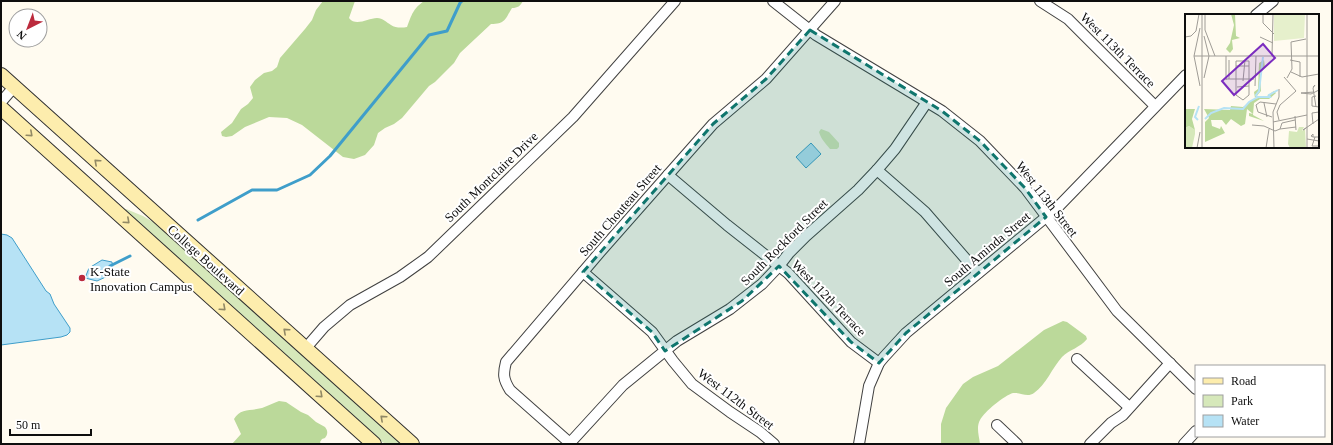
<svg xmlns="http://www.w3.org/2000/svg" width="1333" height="445" font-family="Georgia,serif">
<rect width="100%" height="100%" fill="#fffbf0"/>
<g fill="#d6e8ba">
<path d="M821,129L829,132L839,143V147L837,149H830C826,144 821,139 819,132Z"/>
<path d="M126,209L143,216L158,225L402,444H386L377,439L124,212Z"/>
</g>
<g fill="#bbd99a">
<path d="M323,1H355L349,18C356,27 368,18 377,18C383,18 386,22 391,25C395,28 402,28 407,27C412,14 413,9 424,1H523C520,6 518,8 512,8C505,19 506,24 491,24L460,53L454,63L435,82L429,86L402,118L394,124L385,128L378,133L374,145L365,155L354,159L343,157L302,125L287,118L269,117L245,127L232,136L226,137L222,136L221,132L232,123L241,109L248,104L253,98L250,87L255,80L264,73L272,71L277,67L280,58L305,29L312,20L316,10Z"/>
<path d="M1063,321L1067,322L1086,336L1087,339C1081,347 1069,350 1062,357C1052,368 1046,385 1034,393C1027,398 1021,392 1013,393C1005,395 984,412 980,420C976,427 979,436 980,444H941V424L946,408L963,384L973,377L998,366L1044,330Z"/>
<path d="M279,401L286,402L301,412L308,415L316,422L325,427C328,431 328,434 325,438L322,439L320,442L321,444H232L241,434L234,419C240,408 251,411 262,408C268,406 273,403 279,401Z"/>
</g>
<g fill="#b6e2f5" stroke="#3f9eca">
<path d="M811,143L821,154L806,168L796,157Z"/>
<path d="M1,234L7,235L12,238L46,291L50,294L54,304L70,328V332L67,335L61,337L1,345Z"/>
<path d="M102,260L112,262L113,269L110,275L97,281L85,278L89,268Z"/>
</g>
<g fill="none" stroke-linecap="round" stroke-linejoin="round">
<g stroke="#3f9eca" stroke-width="3">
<path d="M198,220L252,190H277L310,175L330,156L429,35L447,31L460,3L462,1"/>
<path d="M110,266L130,256"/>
</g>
<g stroke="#414141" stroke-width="12">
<g id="street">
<path d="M773,1L816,35L942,111L980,141L1025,188L1117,311L1196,389"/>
<path d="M1040,1L1068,19L1155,106"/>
<path d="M1256,15L1273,1"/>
<path d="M1,102L14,87"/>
<path d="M877,170L925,212L978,273"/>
<path d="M668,175L727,225L788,273L851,342L879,363"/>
<path d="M583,272L652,332L673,361L692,384L730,412L760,432L774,444"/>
<path d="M305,349L324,327L350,305L400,277L428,257L573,117L675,1"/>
<path d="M1077,359L1129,407"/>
<path d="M997,425L1017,444"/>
<path d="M569,444L623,385L677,341L730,309L762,284L779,266L789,253L806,236L858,190L877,170L895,149L927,102"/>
<path d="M571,444L510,390C503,379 503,374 506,362L600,252L713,124L766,79L835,1"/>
<path d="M859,444L869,386L879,363L884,357L906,333L1057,208L1186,75"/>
<path d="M1090,444L1111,423L1123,415L1170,363"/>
<path d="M1184,444L1196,431"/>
</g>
</g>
<g stroke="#303030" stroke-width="16">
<g id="secondary">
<path d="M1,75L412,444"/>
<path d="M1,108L374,444"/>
</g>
</g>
<use href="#street" stroke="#fff" stroke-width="10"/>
<use href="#secondary" stroke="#fdedad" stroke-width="14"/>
</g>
<defs><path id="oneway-chevron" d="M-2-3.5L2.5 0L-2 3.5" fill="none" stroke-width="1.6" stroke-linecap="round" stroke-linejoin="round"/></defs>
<g stroke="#918965">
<use href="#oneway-chevron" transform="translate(30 134) rotate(42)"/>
<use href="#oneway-chevron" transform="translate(97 162) rotate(-138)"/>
<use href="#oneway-chevron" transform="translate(127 221) rotate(42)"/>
<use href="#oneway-chevron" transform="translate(223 308) rotate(42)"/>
<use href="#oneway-chevron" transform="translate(286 331) rotate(-138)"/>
<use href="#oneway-chevron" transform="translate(320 395) rotate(42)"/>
<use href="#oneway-chevron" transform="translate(383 418) rotate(-138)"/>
</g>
<path fill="#0f766e" fill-opacity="0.2" stroke="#0f766e" stroke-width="3" stroke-dasharray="8 5" stroke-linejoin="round" d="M810,30L942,111L980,141L1025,188L1046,217L906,333L879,363L851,342L779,266L742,301L665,351L652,332L583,272L713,124L766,79Z"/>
<circle fill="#bb2a3c" stroke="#fff" stroke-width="1.5" cx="82" cy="278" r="4"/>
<g text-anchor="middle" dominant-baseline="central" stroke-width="4" stroke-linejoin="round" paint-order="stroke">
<g font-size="13" fill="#0e0e0e" stroke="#fff">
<text transform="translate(1118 50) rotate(45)">West 113th Terrace</text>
<text transform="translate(491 177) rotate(-44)">South Montclaire Drive</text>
<text transform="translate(1047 199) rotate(52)">West 113th Street</text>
<text transform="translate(620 210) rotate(-49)">South Chouteau Street</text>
<text transform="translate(784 242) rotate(-45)">South Rockford Street</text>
<text transform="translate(987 249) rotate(-40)">South Aminda Street</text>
<text transform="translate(206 260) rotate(42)">College Boulevard</text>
<text transform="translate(829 298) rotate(46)">West 112th Terrace</text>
<text transform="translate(736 399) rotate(37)">West 112th Street</text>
</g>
<g font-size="13" fill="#0e0e0e" stroke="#fff" text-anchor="start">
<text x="90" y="271">K-State<tspan x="90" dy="15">Innovation Campus</tspan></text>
</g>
</g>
<g transform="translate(1185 14)">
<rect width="134" height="134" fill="#fffbf0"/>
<path d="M4,112L10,116V120L7,134H0V114ZM114,113H119L117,117L120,115L121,134H105L103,130L104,117L112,118Z" fill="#d6e8ba"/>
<path d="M46,0H50L51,22L55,24L47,26L48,35L45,39L41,35L45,29L49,11ZM79,46L80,53L75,59L76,77L70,84L69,78L73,75L74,49ZM89,77L91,79L84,85H75L69,89L68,101L79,107L64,102V99L68,100L62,95L60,110L56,112L46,105L41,111L37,106H26L27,112L35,115L36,112L40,119L20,128V108L24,104L19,95L45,96L46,92L58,93L69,85L82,82ZM0,95H10L7,105L10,116L4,112L0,114Z" fill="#bbd99a"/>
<path d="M89,0H120L119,24L89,27Z" fill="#e6f0cc"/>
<path fill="none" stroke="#b6e2f5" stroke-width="2" d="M72,83L71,81L74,77L78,43M20,105L26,99L39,94L58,95L64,88L73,83H85L84,81L93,76M13,106L10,103L14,92"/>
<path fill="none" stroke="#9f9c96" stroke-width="1" d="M20,0V16L30,42M78,0V9L89,20M122,0V134M0,23L6,22L11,17L14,0M75,23L88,29M106,28L121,25M9,42H134M41,42V66M87,42L88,0M44,46V65M105,46L115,48V63M51,47H64V81L58,86L51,81ZM51,52H64M106,58L117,63L134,60M99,63L111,77M19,64L24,42L19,22M102,64L107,55L106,28M41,65H69M58,67L60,46M15,72L9,42L15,14M70,72L71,42M52,73L64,72M128,73L130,71L128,74L131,93M129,78L116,79L126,80L134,76M131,82L127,83V92L134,93M79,89L82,103M110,102L111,116M87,103L73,98L71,91L75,88L91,90M94,106L92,98L95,91L111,77M88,108L122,101M128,110L127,99L134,98M67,111L79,112L90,117L95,115L97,109L110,106M121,114L118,116L134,105M95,115L111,113M128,123L126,122L128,120V123H134M130,123L127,132H134M122,125L134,127M12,134L15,118M17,134V0M81,134L84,115M89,134L88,98L94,83V75"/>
<path fill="#7b2cbf" fill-opacity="0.15" stroke="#7b2cbf" stroke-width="2" d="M78,30L90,44L49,81L37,67Z"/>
<rect width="134" height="134" fill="none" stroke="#0e0e0e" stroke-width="2"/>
</g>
<rect width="1333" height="445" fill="none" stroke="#0e0e0e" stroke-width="4"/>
<rect x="1195" y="365" width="130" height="72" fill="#ffffff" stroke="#9f9f9f"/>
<rect x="1203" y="378" width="20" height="6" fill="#fdedad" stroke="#9f9f9f"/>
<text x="1231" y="385" font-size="12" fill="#0e0e0e">Road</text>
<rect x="1203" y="395" width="20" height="12" fill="#d6e8ba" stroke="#9f9f9f"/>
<text x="1231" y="405" font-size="12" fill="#0e0e0e">Park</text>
<rect x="1203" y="415" width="20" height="12" fill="#b6e2f5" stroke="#9f9f9f"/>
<text x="1231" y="425" font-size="12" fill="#0e0e0e">Water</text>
<g transform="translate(28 28) rotate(222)"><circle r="19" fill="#ffffff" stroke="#9f9f9f"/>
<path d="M0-3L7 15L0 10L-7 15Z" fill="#bb2a3c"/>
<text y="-6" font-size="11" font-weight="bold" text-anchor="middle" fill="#0e0e0e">N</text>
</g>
<path d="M10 429v6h81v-6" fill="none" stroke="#0e0e0e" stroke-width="2"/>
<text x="16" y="429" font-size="12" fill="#0e0e0e" stroke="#ffffff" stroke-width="3" paint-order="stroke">50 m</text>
</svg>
